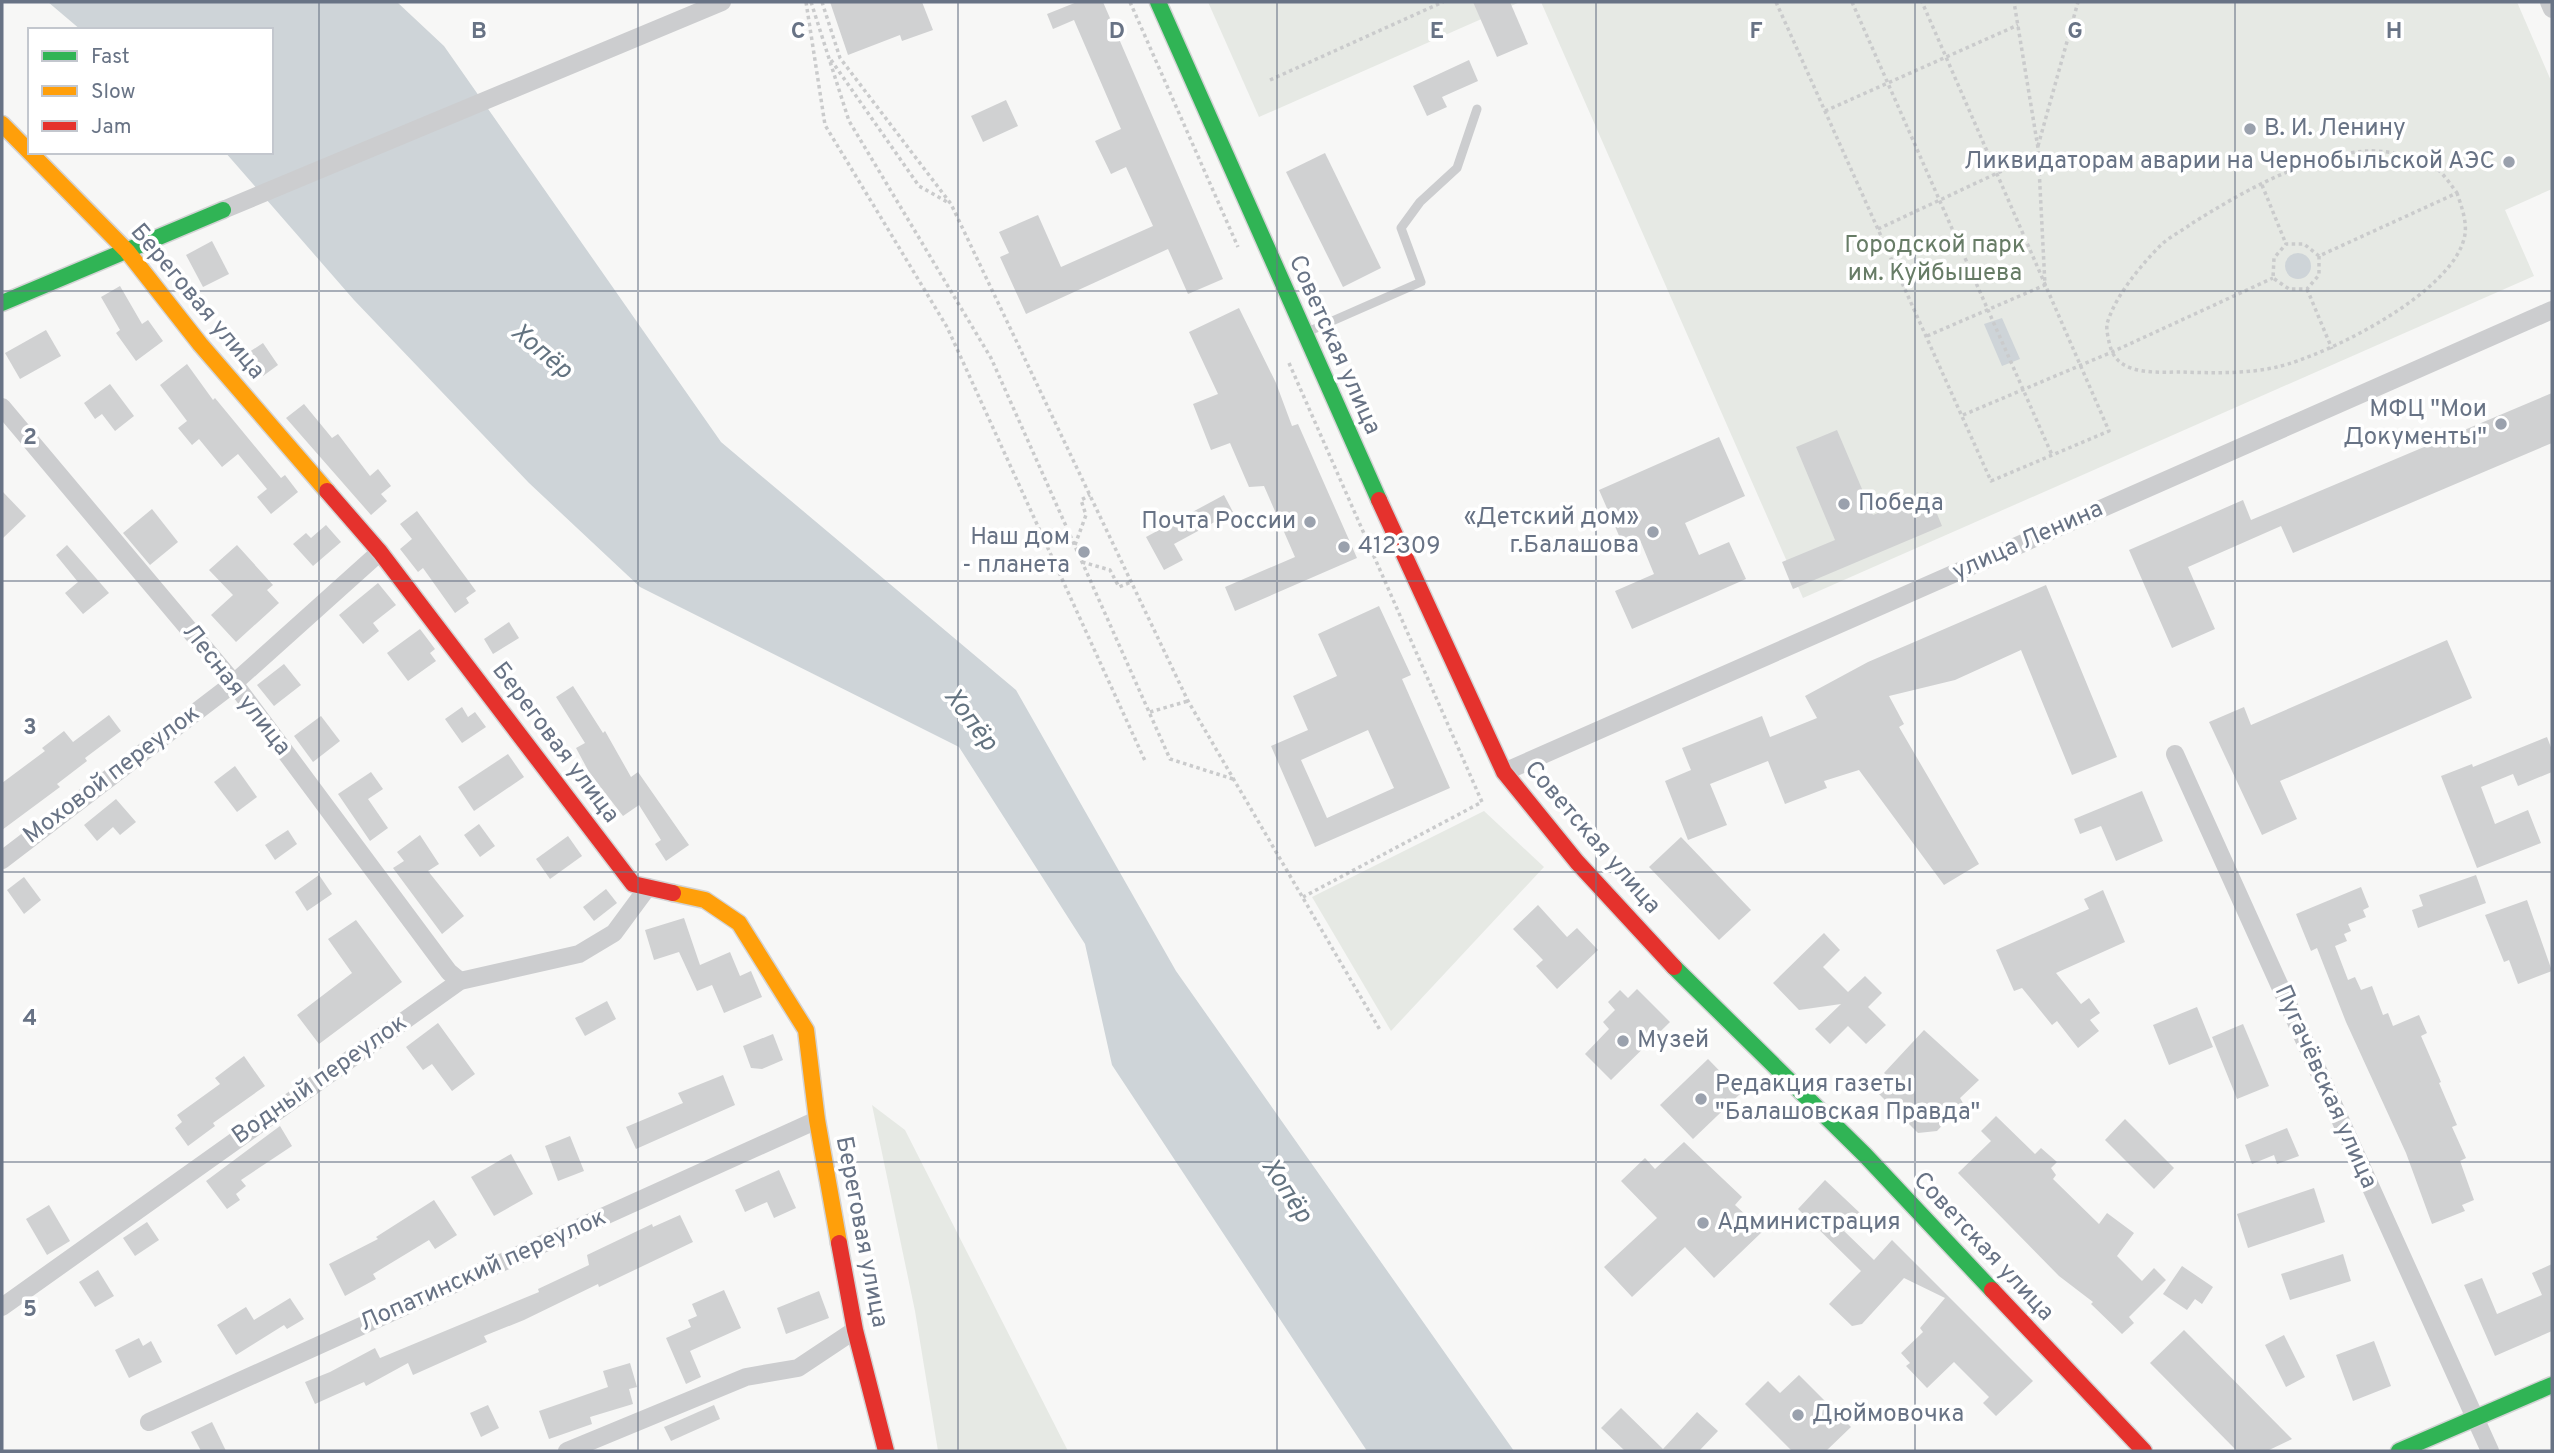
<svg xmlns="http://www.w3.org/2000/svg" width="2554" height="1453" font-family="Overpass,sans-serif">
<rect width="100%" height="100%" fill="#f7f7f6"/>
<g fill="#e6e9e4">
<path d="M1208,2H1520L1259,117Z"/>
<path d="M1541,2H2517L2552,83V189L2505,210L2534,276L1803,598Z"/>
<path d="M1484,811L1544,867L1391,1031L1312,897Z"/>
<path d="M872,1105L905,1130L1068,1451H938L915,1311Z"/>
</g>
<g fill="#ced4d8">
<path d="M48,2H397L444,46L721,442L1016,690L1176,971L1514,1451H1367L1112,1065L1085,944L959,747L640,587L529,483L354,300L225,152H271V30H81Z"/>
<circle cx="2298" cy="266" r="13"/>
<path d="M2002,318L2020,359L2002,366L1984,324Z"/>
</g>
<g fill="#d0d1d2" fill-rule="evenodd">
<path d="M830,2H922L933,30L902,41L900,35L848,55Z"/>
<path d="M1077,2H1103L1223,279L1188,294L1168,249L1026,314L1000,257L1009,253L999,232L1038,215L1061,267L1153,226L1126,167L1111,174L1095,141L1121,129L1074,20L1053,29L1047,14Z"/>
<path d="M1473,2H1510L1528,44L1497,57Z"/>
<path d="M1469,60L1478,81L1442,97L1447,107L1427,116L1413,86Z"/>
<path d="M1006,100L1018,126L983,142L971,116Z"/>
<path d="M1325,153L1381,268L1343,287L1286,172Z"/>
<path d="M212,241L229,274L203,287L186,255Z"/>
<path d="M120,286L142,324L148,320L163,341L136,361L116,333L120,330L101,297Z"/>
<path d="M1239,308L1276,383L1292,426L1298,424L1357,558L1235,611L1225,587L1295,557L1264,486L1249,487L1230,443L1211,450L1193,404L1218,394L1189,332Z"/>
<path d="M46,330L61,356L20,379L5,353Z"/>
<path d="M263,343L278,365L263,376L260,371L250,378L237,360Z"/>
<path d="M187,364L213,400L215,398L281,478L285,475L298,492L271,514L257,497L267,489L238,454L222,467L199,439L192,445L178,428L187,421L160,385Z"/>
<path d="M110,384L134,416L115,431L102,414L95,419L84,403Z"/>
<path d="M2552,393V443L2293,553L2281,526L2188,567L2215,629L2172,648L2129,550L2243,500L2251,520Z"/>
<path d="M304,404L332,438L338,434L370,476L378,469L391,486L381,494L387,501L371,515L286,418Z"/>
<path d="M1837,430L1873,515L1928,492L1942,526L1793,589L1782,562L1835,540L1796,447Z"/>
<path d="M1719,437L1745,496L1685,523L1699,555L1729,542L1746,579L1632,629L1615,591L1654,574L1640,540L1624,547L1599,490Z"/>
<path d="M2,491L26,516L2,539Z"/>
<path d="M1224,495L1233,512L1174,544L1183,560L1164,570L1146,537Z"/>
<path d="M152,509L178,542L150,565L123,533Z"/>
<path d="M417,511L476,591L466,598L469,603L455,613L423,568L418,572L400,549L412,539L400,524Z"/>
<path d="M326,525L341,542L313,566L293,544L306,533L311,538Z"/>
<path d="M67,545L109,593L83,614L65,593L78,582L56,555Z"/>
<path d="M237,545L273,585L267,590L279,603L236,642L211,615L233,595L209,570Z"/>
<path d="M378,583L396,605L373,623L379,631L363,644L339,615Z"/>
<path d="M2046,585L2117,757L2072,775L2021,650L1955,680L1889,696L1904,724L1899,727L1979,864L1944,885L1859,770L1824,781L1827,788L1785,804L1768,761L1710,784L1727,825L1688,840L1665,781L1691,770L1682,748L1762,716L1770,737L1817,718L1805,696L1868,662Z"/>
<path d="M1379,606L1411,675L1402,679L1450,788L1315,847L1271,746L1308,730L1293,696L1337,676L1318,634ZM1368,730L1394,788L1327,818L1301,760Z"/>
<path d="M509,622L519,638L493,654L484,639Z"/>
<path d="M420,629L435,649L430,653L436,661L408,681L387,653Z"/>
<path d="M2447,640L2472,698L2280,781L2297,819L2262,835L2209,722L2244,707L2251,725Z"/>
<path d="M284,664L301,685L274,706L257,685Z"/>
<path d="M573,686L603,733L605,731L631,777L638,772L689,845L666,861L655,844L661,840L639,805L623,816L589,772L576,748L585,743L556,697Z"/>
<path d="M462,707L468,717L475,712L486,727L462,743L445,719Z"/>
<path d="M109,715L121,731L85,758L87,761L57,784L60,787L2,830V783L45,751L42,748L64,731L73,742Z"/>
<path d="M321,716L340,741L313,762L294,736Z"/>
<path d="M2547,737L2552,750V772L2518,786L2513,774L2481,787L2495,824L2528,810L2541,843L2477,868L2441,776L2472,764L2473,767Z"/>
<path d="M508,754L524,777L474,811L458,787Z"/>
<path d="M235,766L257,797L237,812L214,782Z"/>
<path d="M371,772L383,789L368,799L388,828L370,841L338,794Z"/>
<path d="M2142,791L2163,841L2116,861L2101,826L2080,834L2074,819Z"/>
<path d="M116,799L136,822L120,835L113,827L97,841L84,825Z"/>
<path d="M479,824L495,846L480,857L464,835Z"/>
<path d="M288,830L297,844L275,860L265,845Z"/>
<path d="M420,835L439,864L428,871L464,916L442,934L393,868L404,861L397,852Z"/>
<path d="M568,836L582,856L550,879L536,859Z"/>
<path d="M1681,837L1751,910L1719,940L1649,867Z"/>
<path d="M319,875L332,894L307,911L295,892Z"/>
<path d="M2476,875L2486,903L2418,928L2412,910L2423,906L2419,895Z"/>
<path d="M24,877L41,900L24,914L7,890Z"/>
<path d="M2361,887L2369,907L2363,910L2366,917L2348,924L2351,931L2344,934L2347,941L2335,946L2348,980L2355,977L2361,990L2372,986L2383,1015L2388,1013L2393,1026L2419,1015L2427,1033L2421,1036L2441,1082L2439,1083L2457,1125L2452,1127L2466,1158L2460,1161L2474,1200L2462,1205L2465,1211L2432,1224L2406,1153L2346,1022L2317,948L2311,951L2296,914Z"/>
<path d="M606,889L617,903L594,921L583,907Z"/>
<path d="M2103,890L2125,942L2056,973L2081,1004L2089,998L2100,1013L2090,1020L2099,1031L2078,1048L2057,1021L2052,1025L2022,988L2014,991L1996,950L2089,909L2084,899Z"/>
<path d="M2527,900L2552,971L2518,984L2509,960L2504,962L2485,915Z"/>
<path d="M1538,905L1567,937L1577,928L1598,950L1557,989L1536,966L1543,960L1513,929Z"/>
<path d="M684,918L700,965L730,952L740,976L751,971L762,997L724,1013L712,985L697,991L679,952L654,960L645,930Z"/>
<path d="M356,920L402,982L319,1044L297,1015L352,973L328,939Z"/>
<path d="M1824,933L1840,950L1823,967L1848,992L1865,976L1882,993L1868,1007L1886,1025L1866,1044L1848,1026L1830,1044L1815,1029L1841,1004L1799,1010L1773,983Z"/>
<path d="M1637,989L1670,1022L1611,1080L1585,1054L1609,1029L1603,1022L1615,1010L1608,1002L1620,990L1628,998Z"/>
<path d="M607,1001L616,1019L585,1036L575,1018Z"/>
<path d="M2197,1007L2213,1047L2169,1065L2153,1025Z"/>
<path d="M438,1023L475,1074L452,1091L432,1064L423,1070L406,1047Z"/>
<path d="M2243,1024L2269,1086L2237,1099L2212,1037Z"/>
<path d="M1924,1030L1979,1080L1960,1098L1963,1103L1937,1131L1918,1133L1877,1092L1890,1078L1884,1073Z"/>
<path d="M773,1034L783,1060L762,1069L751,1068L743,1046Z"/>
<path d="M244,1056L265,1086L213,1123L215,1126L188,1146L175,1128L182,1122L177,1115L220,1084L215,1078Z"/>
<path d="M1708,1059L1741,1093L1693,1139L1660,1105Z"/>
<path d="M723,1075L735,1105L636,1149L626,1127L683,1103L678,1093Z"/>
<path d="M1996,1116L2035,1154L2041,1148L2057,1162L2051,1168L2056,1175L2053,1179L2099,1224L2107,1213L2134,1233L2117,1256L2142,1281L2154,1268L2166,1280L2129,1317L2134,1323L2122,1334L2091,1304L2093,1302L2059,1276L1958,1173L1991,1141L1981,1131Z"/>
<path d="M2125,1119L2174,1168L2154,1189L2105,1140Z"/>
<path d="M280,1126L292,1146L241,1180L246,1186L236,1194L240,1200L227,1209L206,1181Z"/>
<path d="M2287,1128L2299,1156L2277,1164L2274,1155L2252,1164L2245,1145Z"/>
<path d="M570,1136L584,1171L558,1181L545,1146Z"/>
<path d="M1684,1142L1742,1197L1735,1205L1763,1231L1714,1278L1685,1247L1632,1297L1604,1267L1657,1218L1621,1181L1645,1158L1655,1169Z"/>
<path d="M511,1154L533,1194L494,1216L471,1177Z"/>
<path d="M779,1170L796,1208L774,1218L767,1202L745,1212L735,1190Z"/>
<path d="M1825,1180L1861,1214L1844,1231L1874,1260L1892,1240L2033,1381L1996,1416L1983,1403L1989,1397L1954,1362L1927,1388L1906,1366L1910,1363L1901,1353L1923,1332L1920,1328L1945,1298L1904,1278L1862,1324L1852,1326L1829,1304L1861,1271L1798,1209Z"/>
<path d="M2314,1188L2325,1222L2248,1248L2237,1214Z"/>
<path d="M434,1200L457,1235L435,1249L429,1240L373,1274L376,1279L345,1296L329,1264L378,1239L376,1237Z"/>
<path d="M49,1205L70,1241L47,1255L26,1219Z"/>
<path d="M680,1215L693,1242L599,1287L598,1284L524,1320L484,1336L487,1342L413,1375L408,1363L366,1386L364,1382L315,1404L305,1382L330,1372L375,1348L380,1358L539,1292L538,1289L589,1265L587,1255L652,1224L653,1227Z"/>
<path d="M147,1222L159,1240L135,1256L123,1238Z"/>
<path d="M2343,1254L2351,1281L2290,1300L2281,1274Z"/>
<path d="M2552,1264V1331L2495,1356L2464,1285L2482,1278L2497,1314L2542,1295L2532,1273Z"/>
<path d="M2182,1266L2213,1287L2202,1304L2195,1299L2187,1310L2163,1294Z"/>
<path d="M98,1270L114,1296L95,1307L79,1282Z"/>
<path d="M724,1290L741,1328L690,1351L701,1377L686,1384L666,1338L691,1327L688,1320L697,1316L692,1304Z"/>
<path d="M819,1291L829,1318L786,1334L777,1308Z"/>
<path d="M290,1298L304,1319L287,1329L284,1325L236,1355L217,1325L246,1307L254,1320Z"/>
<path d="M2184,1330L2292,1439L2267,1451H2237L2150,1363Z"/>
<path d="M2284,1335L2305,1377L2286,1387L2265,1345Z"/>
<path d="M139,1338L143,1346L151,1341L162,1362L129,1378L115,1350Z"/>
<path d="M2374,1341L2391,1386L2353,1401L2336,1355Z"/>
<path d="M630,1363L637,1387L629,1389L633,1404L590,1417L592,1424L549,1439L539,1411L608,1387L603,1371Z"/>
<path d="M1799,1375L1851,1427L1826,1451H1792L1745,1404L1768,1381L1780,1393Z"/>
<path d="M488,1405L499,1428L481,1437L470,1413Z"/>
<path d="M714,1405L720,1419L671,1441L664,1427Z"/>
<path d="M1621,1408L1663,1449L1697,1412L1718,1431L1699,1451H1625L1601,1428Z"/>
<path d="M212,1422L226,1451H201L191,1432Z"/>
</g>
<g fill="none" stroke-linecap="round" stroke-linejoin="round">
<g stroke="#d3d3d4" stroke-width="19">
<g id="fast">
<path d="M1158,2L1379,500"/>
<path d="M2,303L223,210"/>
<path d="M1674,967L1865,1155L1992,1290"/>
<path d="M2399,1451L2552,1385"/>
</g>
</g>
<g stroke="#d3d3d4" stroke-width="19">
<g id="slow">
<path d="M2,124L127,251L200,344L327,491"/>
<path d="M673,893L705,900L739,923L806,1030L817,1120L839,1243"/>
</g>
</g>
<g stroke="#d3d3d4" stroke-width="19">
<g id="jam">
<path d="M327,491L380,552L633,884L673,893"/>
<path d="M1379,500L1504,772L1577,862L1674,967"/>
<path d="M839,1243L855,1330L886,1451"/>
<path d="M1992,1290L2144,1451"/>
</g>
</g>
<g stroke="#cacbcc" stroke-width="3.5" stroke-dasharray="3.5 3.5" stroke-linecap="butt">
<path d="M806,2L825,125L947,327L1146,763"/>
<path d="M811,2L849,121L991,358L1170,759L1233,779"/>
<path d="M822,2L840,58L951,204L1188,701L1380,1030"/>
<path d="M1130,2L1238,247"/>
<path d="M1776,2L1991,481L2109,431L1922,2"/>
<path d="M1852,2L2052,455"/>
<path d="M831,60L919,186L949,203"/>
<path d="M1270,80L1443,2"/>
<path d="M1825,111L2018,25"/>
<path d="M2038,146L2078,2"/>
<path d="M2262,185L2286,244"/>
<path d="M1878,229L2038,154"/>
<path d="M2319,256L2304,244H2286L2274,258L2273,278L2289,289H2307L2319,275V256L2457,193C2446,178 2437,164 2419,158C2405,154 2381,150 2366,151C2305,156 2242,192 2191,224C2182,231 2169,237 2161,245C2141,265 2115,296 2107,324C2106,330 2109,343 2111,349C2120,376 2159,372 2181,372C2212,373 2247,374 2277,367C2328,355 2457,291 2465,234C2467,221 2461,205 2457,193"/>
<path d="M2307,289L2332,349"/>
<path d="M1927,336L2045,285L2038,148L2014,2"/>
<path d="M1289,363L1482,802L1303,897"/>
<path d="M1963,415L2112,352L2273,278"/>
<path d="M1075,545L1086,515L1081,500L1090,495"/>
<path d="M1082,562L1110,570L1119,587L1131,582"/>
<path d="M1150,712L1188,701"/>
</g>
<path stroke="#cccdcf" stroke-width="9" d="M1305,333L1421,282L1401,228L1420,202L1457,168L1477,109"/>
<g stroke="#cccdcf" stroke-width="18">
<path d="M2549,2L2552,9"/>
<path d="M223,210L722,2"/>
<path d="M2,407L234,683L449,972L460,981"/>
<path d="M2175,754L2490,1451"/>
<path d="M1504,772L2552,310"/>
<path d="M2,860L234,683L380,552"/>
<path d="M2,1307L460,981L579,954L614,933L648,887"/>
<path d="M149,1422L817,1120"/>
<path d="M567,1451L746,1377L798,1368L855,1330"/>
</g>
<use href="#fast" stroke="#30b455" stroke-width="16"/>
<use href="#slow" stroke="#ff9f0a" stroke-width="16"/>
<use href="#jam" stroke="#e5322d" stroke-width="16"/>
</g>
<path fill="none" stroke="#687385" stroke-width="2" stroke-opacity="0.55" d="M319,2V1451M638,2V1451M958,2V1451M1277,2V1451M1596,2V1451M1915,2V1451M2235,2V1451M2,291H2552M2,581H2552M2,872H2552M2,1162H2552"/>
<g fill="#9aa1ad" stroke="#fff" stroke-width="2.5">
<circle cx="2250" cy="129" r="7"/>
<circle cx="2509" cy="162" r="7"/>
<circle cx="2501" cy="424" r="7"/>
<circle cx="1844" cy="504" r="7"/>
<circle cx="1310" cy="522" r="7"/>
<circle cx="1653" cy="532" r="7"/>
<circle cx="1344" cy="547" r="7"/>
<circle cx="1084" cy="552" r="7"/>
<circle cx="1623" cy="1041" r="7"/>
<circle cx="1701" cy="1099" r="7"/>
<circle cx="1703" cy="1223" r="7"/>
<circle cx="1798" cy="1415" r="7"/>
</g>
<g text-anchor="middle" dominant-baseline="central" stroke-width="7" stroke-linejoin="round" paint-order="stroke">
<g font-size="24" fill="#687385" stroke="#fff" text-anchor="start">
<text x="2264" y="129">В. И. Ленину</text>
<text x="2495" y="162" text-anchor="end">Ликвидаторам аварии на Чернобыльской АЭС</text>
<text x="2487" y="410" text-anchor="end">МФЦ "Мои<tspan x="2487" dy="28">Документы"</tspan></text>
<text x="1858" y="504">Победа</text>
<text x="1639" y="518" text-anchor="end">«Детский дом»<tspan x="1639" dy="28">г.Балашова</tspan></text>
<text x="1296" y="522" text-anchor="end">Почта России</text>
<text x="1070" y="538" text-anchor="end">Наш дом<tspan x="1070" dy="28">- планета</tspan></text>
<text x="1358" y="547">412309</text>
<text x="1637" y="1041">Музей</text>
<text x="1715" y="1085">Редакция газеты<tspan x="1715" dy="28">"Балашовская Правда"</tspan></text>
<text x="1717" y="1223">Администрация</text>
<text x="1812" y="1415">Дюймовочка</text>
</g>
<g font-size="24" fill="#677c66" stroke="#fff">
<text x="1935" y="246">Городской парк<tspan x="1935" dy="28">им. Куйбышева</tspan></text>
</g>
<g font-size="24" fill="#687385" stroke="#fff">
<text transform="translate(197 302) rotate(50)">Береговая улица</text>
<text transform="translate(1334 345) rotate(66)">Советская улица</text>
<text transform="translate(2028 541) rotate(-24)">улица Ленина</text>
<text transform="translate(236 690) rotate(52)">Лесная улица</text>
<text transform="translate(555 743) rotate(53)">Береговая улица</text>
<text transform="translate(112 775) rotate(-37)">Моховой переулок</text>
<text transform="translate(1592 838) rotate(49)">Советская улица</text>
<text transform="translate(320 1080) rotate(-35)">Водный переулок</text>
<text transform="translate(2325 1087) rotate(66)">Пугачёвская улица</text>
<text transform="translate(861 1232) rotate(79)">Береговая улица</text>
<text transform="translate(1983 1247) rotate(47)">Советская улица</text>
<text transform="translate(483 1271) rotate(-24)">Лопатинский переулок</text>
</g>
<g font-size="26" font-style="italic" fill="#637380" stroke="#fff">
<text transform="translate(541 352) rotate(40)">Хопёр</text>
<text transform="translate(970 720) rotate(53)">Хопёр</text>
<text transform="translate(1286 1191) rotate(57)">Хопёр</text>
</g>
</g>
<g font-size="23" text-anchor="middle" font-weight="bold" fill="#687385" stroke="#fff" stroke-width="7" stroke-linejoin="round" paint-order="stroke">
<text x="479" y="38">B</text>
<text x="798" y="38">C</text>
<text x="1117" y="38">D</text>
<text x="1437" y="38">E</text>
<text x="1756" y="38">F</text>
<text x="2075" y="38">G</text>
<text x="2394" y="38">H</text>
<text x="30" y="444">2</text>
<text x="30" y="734">3</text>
<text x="30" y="1025">4</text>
<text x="30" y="1316">5</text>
</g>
<rect width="2554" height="1453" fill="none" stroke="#687385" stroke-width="7"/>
<rect x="28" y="28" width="245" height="126" fill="#ffffff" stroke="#c3c7ce" stroke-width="2"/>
<rect x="42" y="51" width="35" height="10" fill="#30b455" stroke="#c3c7ce" stroke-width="2"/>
<text x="91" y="63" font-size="21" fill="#687385">Fast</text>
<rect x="42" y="86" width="35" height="10" fill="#ff9f0a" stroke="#c3c7ce" stroke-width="2"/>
<text x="91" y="98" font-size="21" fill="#687385">Slow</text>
<rect x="42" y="121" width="35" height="10" fill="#e5322d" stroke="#c3c7ce" stroke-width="2"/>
<text x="91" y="133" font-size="21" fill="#687385">Jam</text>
</svg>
